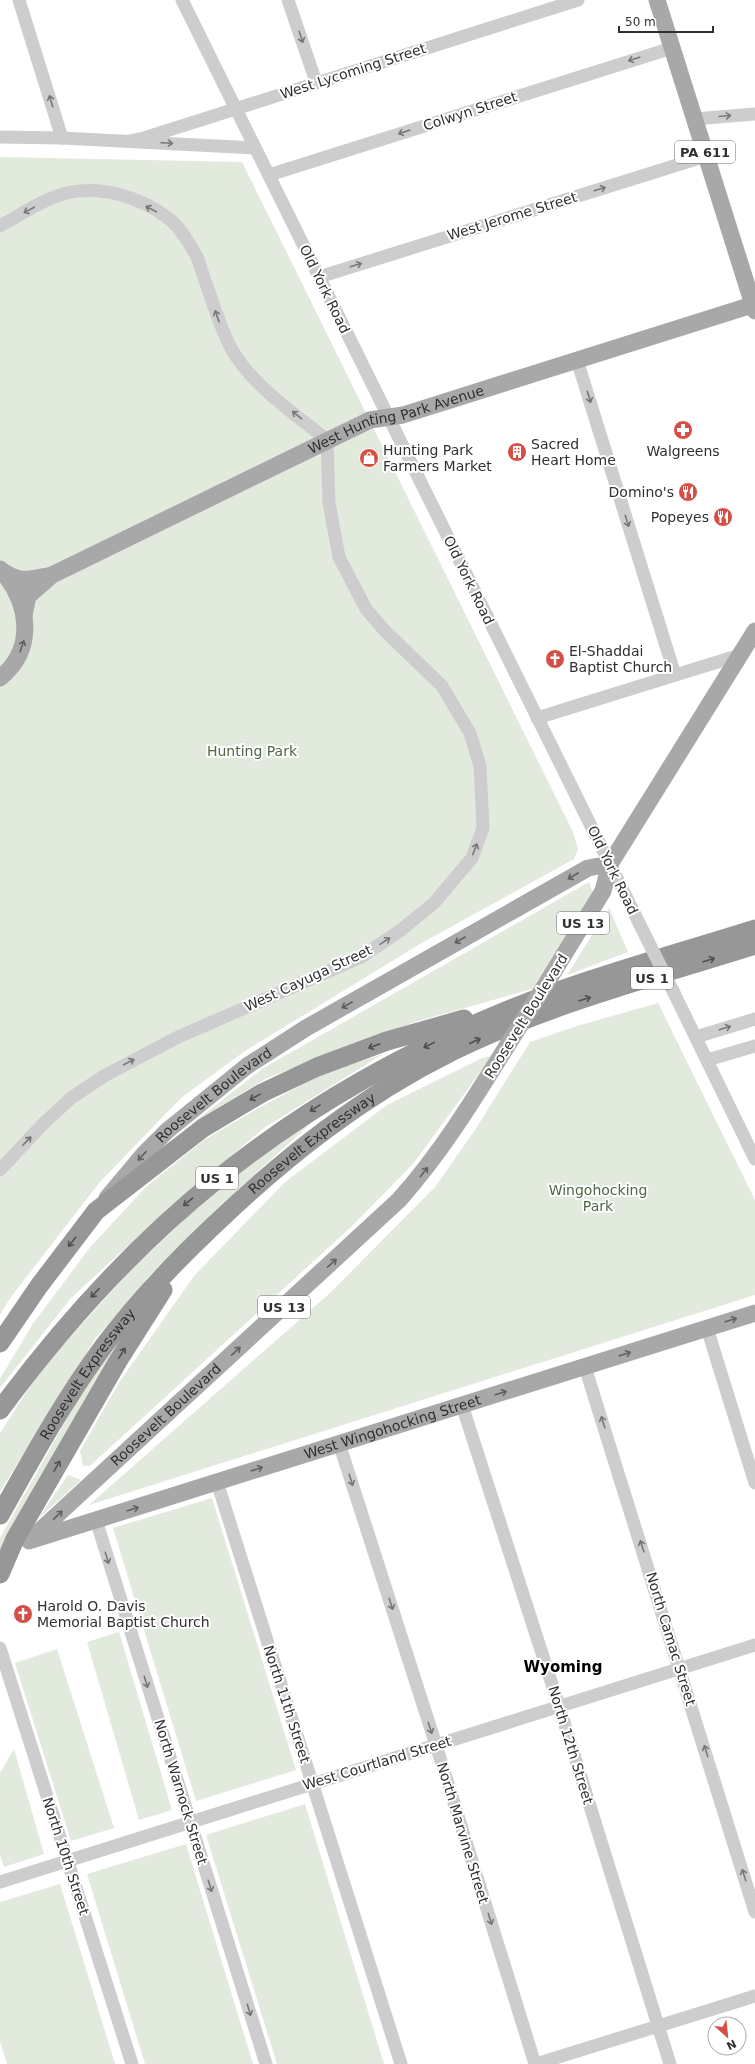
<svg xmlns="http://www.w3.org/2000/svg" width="755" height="2064" font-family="'DejaVu Sans',sans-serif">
<rect width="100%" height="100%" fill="#fff"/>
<g fill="#e2e9dd">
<path d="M0,157L242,162L573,832L578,849L574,859L420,944L245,1051L181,1098L99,1183L11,1297L0,1315Z"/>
<path d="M589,882L593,893L532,989L415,1022L265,1079L193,1123L262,1069Z"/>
<path d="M609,908L628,952L567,975Z"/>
<path d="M658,1003L755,1200V1295L89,1505L331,1292L435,1187L475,1130L530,1042L577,1026Z"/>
<path d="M383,1054L264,1128L170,1207L71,1298L0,1388V1379L32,1325L91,1246L147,1186L204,1140L255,1110L324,1073Z"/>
<path d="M492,1056L413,1164L351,1227L90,1466H83L80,1451L120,1381L194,1276L285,1182L387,1105L482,1058Z"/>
<path d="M318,1117L224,1202L152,1273L95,1339L0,1492V1433L42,1368L132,1269L225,1182Z"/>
<path d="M154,1298L0,1558V1538L87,1383Z"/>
<path d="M68,1475L81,1480L38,1519Z"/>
<path d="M212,1498L296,1770L196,1801L113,1528Z"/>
<path d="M119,1632L172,1810L139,1820L87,1642Z"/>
<path d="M57,1649L114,1828L71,1841L15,1663Z"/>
<path d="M14,1749L44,1854L4,1867L0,1855V1773Z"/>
<path d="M305,1804L384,2064H277L206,1835Z"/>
<path d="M186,1844L253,2064H145L87,1874Z"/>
<path d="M60,1884L115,2064H7L0,2041V1902Z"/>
</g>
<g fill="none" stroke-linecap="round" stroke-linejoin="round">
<g stroke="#cdcdcd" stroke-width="13">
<path d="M19,0L62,138"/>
<path d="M182,0L648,941"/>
<path d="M288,0L316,82"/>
<path d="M694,119L755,114"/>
<path d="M0,137L62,138L255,148"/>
<path d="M129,141L144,138L578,0"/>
<path d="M269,175L672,48"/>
<path d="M0,226C22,214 46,197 71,192C104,186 142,198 168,218C181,228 190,244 197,257C201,266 203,277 207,286C214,307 221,329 231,348C251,385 295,414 327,440L329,503L339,557L366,609L385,631L442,686L470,733L480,766L483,828L472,858L434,903L401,930L361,957L176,1038L104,1076L71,1098L42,1125L0,1170"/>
<path d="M319,277L706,156"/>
<path d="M577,360L675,675"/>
<path d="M537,718L740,655"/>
<path d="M674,993L755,1159"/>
<path d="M696,1037L755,1019"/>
<path d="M707,1060L755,1046"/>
<path d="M707,1328L755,1483"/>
<path d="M585,1367L755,1912"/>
<path d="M462,1405L559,1706L670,2064"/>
<path d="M339,1443L436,1745L535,2064"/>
<path d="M217,1482L401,2064"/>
<path d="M96,1520L266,2064"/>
<path d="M0,1648L132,2064"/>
<path d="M0,1882L755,1645"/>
<path d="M536,2064L755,1996"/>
</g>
<g stroke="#a8a8a8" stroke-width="17">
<path d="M657,0L755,311"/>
<path d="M0,569C29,601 37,648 0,678"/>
<path d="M2,571C22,584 29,579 52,575"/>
<path id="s1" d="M24,615L28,596L52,575L370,420L403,415L755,304"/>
<path d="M549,979L603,891L610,864L755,631"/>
<path id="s2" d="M107,1198L144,1154L168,1130L247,1066L306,1028L588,868L610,864"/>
<path id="s3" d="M32,1538L399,1200C441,1153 474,1099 507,1046"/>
<path id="s4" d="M29,1541L755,1313"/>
</g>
<g stroke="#979797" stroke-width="19">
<path d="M0,1343L39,1286L96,1211L203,1128L262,1093L317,1067L387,1041L464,1019"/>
<path d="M0,1410C132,1231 283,1105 489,1018C575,981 666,957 755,929"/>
<path id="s5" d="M0,1515C32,1458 64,1400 103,1347C135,1304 173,1264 212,1227C285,1157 362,1096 453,1051C549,1004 654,977 755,945"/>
<path d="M0,1574L15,1539L118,1361L163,1290"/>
</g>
<path stroke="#cdcdcd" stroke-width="13" d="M648,941L674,993"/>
<path stroke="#a8a8a8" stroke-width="17" d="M507,1046L549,979"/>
</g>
<defs><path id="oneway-shaft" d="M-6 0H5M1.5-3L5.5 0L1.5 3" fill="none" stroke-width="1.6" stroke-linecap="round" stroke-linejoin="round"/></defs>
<g stroke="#777">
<use href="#oneway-shaft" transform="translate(301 37) rotate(72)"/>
<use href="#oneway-shaft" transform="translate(634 59) rotate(162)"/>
<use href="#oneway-shaft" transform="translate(51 101) rotate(-107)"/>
<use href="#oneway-shaft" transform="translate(725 116) rotate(-5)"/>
<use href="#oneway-shaft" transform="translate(404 132) rotate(162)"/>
<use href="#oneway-shaft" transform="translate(167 143) rotate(3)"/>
<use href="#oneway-shaft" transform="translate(600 189) rotate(-17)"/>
<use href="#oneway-shaft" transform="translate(151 209) rotate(-152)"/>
<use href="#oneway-shaft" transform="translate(29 210) rotate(152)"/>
<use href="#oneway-shaft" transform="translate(356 265) rotate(-17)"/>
<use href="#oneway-shaft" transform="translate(217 316) rotate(-110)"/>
<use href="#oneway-shaft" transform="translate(589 397) rotate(73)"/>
<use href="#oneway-shaft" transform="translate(297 415) rotate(-141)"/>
<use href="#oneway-shaft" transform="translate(627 521) rotate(73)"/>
<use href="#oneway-shaft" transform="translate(475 849) rotate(-69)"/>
<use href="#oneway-shaft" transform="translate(385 941) rotate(-34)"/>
<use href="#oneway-shaft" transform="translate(725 1028) rotate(-17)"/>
<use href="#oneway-shaft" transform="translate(129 1062) rotate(-28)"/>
<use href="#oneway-shaft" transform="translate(27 1141) rotate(-46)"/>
<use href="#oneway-shaft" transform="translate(603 1422) rotate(-108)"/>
<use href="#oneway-shaft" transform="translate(351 1480) rotate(72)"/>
<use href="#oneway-shaft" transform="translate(642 1546) rotate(-108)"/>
<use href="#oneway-shaft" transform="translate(107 1558) rotate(73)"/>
<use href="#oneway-shaft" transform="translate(391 1604) rotate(72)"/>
<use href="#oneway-shaft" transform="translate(146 1682) rotate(73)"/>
<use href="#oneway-shaft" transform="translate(430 1728) rotate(72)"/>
<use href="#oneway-shaft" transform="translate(706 1751) rotate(-107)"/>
<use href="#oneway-shaft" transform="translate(744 1875) rotate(-107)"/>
<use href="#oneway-shaft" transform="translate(210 1886) rotate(73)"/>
<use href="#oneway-shaft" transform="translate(490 1919) rotate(73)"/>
<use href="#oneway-shaft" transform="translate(249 2010) rotate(73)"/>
</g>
<g stroke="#606060">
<use href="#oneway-shaft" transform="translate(22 646) rotate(-71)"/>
<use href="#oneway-shaft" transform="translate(573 876) rotate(150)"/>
<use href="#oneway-shaft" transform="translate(460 940) rotate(150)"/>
<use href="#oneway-shaft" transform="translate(347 1005) rotate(150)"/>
<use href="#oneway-shaft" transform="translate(142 1156) rotate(133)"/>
<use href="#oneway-shaft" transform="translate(424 1172) rotate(-52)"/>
<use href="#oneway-shaft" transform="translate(332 1263) rotate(-43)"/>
<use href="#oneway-shaft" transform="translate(731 1320) rotate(-18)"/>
<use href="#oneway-shaft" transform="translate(236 1351) rotate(-43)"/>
<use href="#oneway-shaft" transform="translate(625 1354) rotate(-18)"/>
<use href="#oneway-shaft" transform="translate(501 1393) rotate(-17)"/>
<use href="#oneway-shaft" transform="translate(257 1469) rotate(-18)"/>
<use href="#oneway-shaft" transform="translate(133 1509) rotate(-17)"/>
<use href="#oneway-shaft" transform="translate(58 1515) rotate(-43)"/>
</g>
<g stroke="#4f4f4f">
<use href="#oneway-shaft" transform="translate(709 960) rotate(-18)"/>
<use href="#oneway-shaft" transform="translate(585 999) rotate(-18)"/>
<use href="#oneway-shaft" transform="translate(475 1041) rotate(-24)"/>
<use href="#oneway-shaft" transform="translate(429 1045) rotate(154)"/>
<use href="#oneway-shaft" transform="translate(374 1046) rotate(160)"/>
<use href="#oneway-shaft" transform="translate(255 1097) rotate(151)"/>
<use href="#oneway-shaft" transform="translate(315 1108) rotate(148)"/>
<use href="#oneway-shaft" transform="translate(188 1202) rotate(140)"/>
<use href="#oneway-shaft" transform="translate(72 1242) rotate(129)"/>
<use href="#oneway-shaft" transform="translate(95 1293) rotate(133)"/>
<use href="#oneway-shaft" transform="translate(122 1353) rotate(-58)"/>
<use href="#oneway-shaft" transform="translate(57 1466) rotate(-60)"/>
</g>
<defs>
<g id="pharmacy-disc" transform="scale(1)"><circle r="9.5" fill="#d44f46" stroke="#fff"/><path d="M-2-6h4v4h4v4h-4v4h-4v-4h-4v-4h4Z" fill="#fff"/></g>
<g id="building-disc" transform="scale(1)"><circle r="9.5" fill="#d44f46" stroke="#fff"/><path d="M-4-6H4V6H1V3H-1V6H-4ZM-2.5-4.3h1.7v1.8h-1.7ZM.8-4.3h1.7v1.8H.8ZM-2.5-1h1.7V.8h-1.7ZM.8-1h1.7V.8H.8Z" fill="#fff"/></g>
<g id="shop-disc" transform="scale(1)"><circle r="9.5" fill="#d44f46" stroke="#fff"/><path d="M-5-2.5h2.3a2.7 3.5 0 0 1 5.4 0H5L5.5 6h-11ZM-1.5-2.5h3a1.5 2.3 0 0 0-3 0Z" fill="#fff"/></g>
<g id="restaurant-disc" transform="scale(1)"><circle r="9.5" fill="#d44f46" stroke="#fff"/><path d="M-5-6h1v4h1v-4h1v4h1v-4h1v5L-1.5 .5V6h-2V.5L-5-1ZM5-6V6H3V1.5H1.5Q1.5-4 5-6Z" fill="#fff"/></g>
<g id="church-disc" transform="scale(1)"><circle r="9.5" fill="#d44f46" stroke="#fff"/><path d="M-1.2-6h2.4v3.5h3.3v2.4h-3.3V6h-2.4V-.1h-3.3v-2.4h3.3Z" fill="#fff"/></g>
</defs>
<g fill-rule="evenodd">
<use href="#pharmacy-disc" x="683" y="430"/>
<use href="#building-disc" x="517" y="452"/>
<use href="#shop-disc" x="369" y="458"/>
<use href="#restaurant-disc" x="688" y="492"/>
<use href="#restaurant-disc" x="723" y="517"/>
<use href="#church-disc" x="555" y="659"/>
<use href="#church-disc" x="23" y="1614"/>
</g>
<g text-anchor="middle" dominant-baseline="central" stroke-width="4" stroke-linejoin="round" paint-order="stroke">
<g fill="#fff" stroke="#6e6e6e" stroke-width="1">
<rect x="675" y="141" width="60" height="22" rx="3"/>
<rect x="557" y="912" width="52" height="22" rx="3"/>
<rect x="631" y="967" width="42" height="22" rx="3"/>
<rect x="196" y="1167" width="42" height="22" rx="3"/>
<rect x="258" y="1296" width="52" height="22" rx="3"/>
</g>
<g font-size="13" font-weight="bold" fill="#303030">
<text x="705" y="152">PA 611</text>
<text x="583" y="923">US 13</text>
<text x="652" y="978">US 1</text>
<text x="217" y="1178">US 1</text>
<text x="284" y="1307">US 13</text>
</g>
<g font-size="14" fill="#303030" stroke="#fff">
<text transform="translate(353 71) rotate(-18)">West Lycoming Street</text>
<text transform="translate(470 111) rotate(-18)">Colwyn Street</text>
<text transform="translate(512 216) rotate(-17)">West Jerome Street</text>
<text transform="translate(325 289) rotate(64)">Old York Road</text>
<text stroke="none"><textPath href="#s1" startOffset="430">West Hunting Park Avenue</textPath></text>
<text transform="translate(469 580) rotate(64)">Old York Road</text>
<text transform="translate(613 870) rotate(64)">Old York Road</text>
<text transform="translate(308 978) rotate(-25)">West Cayuga Street</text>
<text transform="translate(526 1016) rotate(-58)">Roosevelt Boulevard</text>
<text stroke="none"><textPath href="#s2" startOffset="149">Roosevelt Boulevard</textPath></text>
<text stroke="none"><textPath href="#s5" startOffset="490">Roosevelt Expressway</textPath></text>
<text stroke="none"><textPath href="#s5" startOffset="166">Roosevelt Expressway</textPath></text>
<text stroke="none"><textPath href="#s3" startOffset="182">Roosevelt Boulevard</textPath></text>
<text stroke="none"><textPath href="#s4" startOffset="381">West Wingohocking Street</textPath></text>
<text transform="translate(671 1639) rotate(73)">North Camac Street</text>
<text transform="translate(287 1704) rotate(72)">North 11th Street</text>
<text transform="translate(571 1745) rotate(73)">North 12th Street</text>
<text transform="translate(377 1763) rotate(-17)">West Courtland Street</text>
<text transform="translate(181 1792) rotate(73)">North Warnock Street</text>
<text transform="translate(463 1833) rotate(73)">North Marvine Street</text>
<text transform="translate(66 1856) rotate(72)">North 10th Street</text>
</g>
<g font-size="14" fill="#303030" stroke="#fff" text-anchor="start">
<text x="531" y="444">Sacred<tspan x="531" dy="16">Heart Home</tspan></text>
<text x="383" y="450">Hunting Park<tspan x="383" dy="16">Farmers Market</tspan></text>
<text x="683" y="451" text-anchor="middle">Walgreens</text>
<text x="674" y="492" text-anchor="end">Domino's</text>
<text x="709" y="517" text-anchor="end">Popeyes</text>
<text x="569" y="651">El-Shaddai<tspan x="569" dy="16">Baptist Church</tspan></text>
<text x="37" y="1606">Harold O. Davis<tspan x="37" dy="16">Memorial Baptist Church</tspan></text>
</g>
<g font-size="14" fill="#4e6842" stroke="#fff">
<text x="252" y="751">Hunting Park</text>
<text x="598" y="1190">Wingohocking<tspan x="598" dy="16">Park</tspan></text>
</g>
<g font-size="15" font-weight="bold" fill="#000" stroke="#fff">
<text x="563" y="1667">Wyoming</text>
</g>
</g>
<g transform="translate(727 2036) rotate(153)"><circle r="19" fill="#ffffff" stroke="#acacac"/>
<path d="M0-3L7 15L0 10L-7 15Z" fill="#d44f46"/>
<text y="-6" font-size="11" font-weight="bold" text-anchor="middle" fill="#303030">N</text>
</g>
<path d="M619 26v6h94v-6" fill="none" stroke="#303030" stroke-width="2"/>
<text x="625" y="26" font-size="12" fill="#303030" stroke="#ffffff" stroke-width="3" paint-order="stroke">50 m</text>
</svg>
